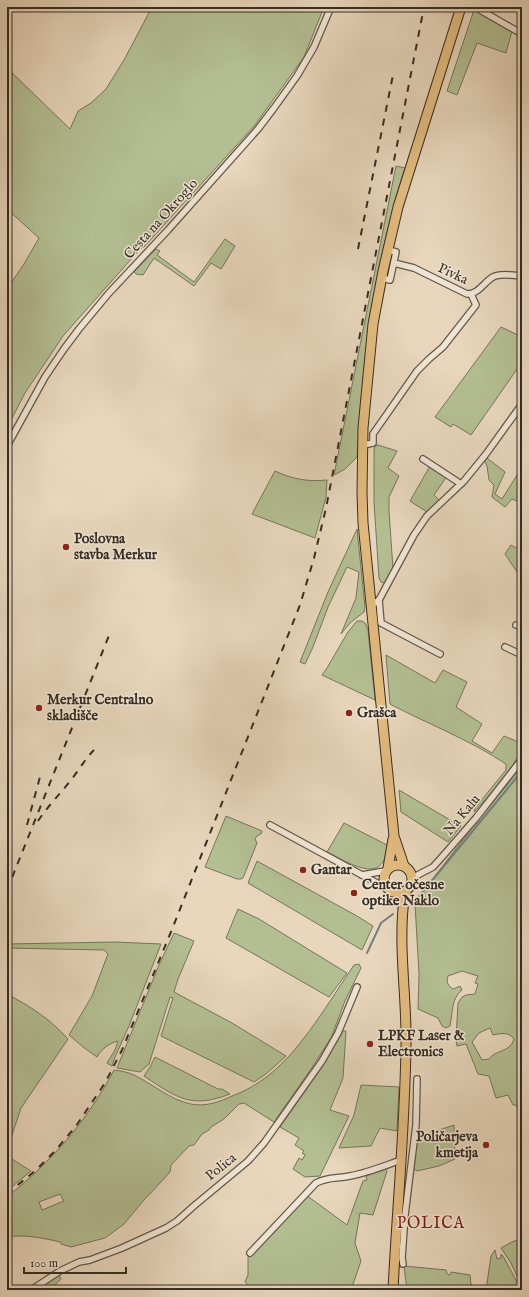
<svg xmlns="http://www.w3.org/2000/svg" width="529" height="1297" font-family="'IM FELL English',serif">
<rect width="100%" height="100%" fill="#e8d7bd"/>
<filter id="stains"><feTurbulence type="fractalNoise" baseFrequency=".005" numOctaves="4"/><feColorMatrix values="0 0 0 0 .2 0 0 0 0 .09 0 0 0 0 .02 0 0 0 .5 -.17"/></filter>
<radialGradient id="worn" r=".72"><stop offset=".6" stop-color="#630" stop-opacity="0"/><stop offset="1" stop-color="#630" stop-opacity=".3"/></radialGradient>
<g fill="#b3bf93" stroke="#74765c" fill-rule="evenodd">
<path d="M152,7H324L304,57L255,125L144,247L141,248L63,336L25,393L7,428V289L24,264L39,238L7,209V68L70,129L78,111L91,103L106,89L124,60Z"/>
<path d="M474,10L512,31L506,53L477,43L457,95L447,91Z"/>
<path d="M396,166L405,168C383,236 370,307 363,378C360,404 359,431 357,457L345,469L334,475Z"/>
<path d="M225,239L235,246L223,266L221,269L211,263L194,286L154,258L143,275L136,274L134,272L156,249L160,251L157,255L194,282Z"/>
<path d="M501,327L522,337V362L471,435L453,424L451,427L435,417Z"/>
<path d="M378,445L397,451L388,468L399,476L389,497V511L393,569C391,574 389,581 384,583L381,582L379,578L374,502V450L375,446Z"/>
<path d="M487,458L505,472L495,494L502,499L522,467V494L517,501L512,499L505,507L492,497L494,485L489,480L487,466L485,461Z"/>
<path d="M430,466L447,476L434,495L439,500L427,512L410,501Z"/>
<path d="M275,471C292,479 308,482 327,480L326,497L315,538L252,514Z"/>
<path d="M357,529L365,607L364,612L350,623L341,634L356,598L359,572L347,567L328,607L313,647L305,664L300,662L328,592Z"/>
<path d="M511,545L522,551V576L517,572L505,554Z"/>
<path d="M357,621H362L365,623L368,630L375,700L322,675L327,668L348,632Z"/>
<path d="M386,655L435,683L443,670L467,682L456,707L482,724L472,741L492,753L504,736L516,741L522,745C522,759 485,800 474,812L475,808L506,770V764C470,740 428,724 390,704Z"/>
<path d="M522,767V1119L516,1105H513L508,1095L496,1098L489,1076L478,1074L466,1044L457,1046L456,1040L458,1003L462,997L466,995L475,994L478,984L475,983L478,976L462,971L448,976C446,982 448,986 453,989L460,986L462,990C451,999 453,1012 450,1026L446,1028L442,1026L438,1018L418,1009L419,974L415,904L421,894L479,819ZM490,1028L493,1035C501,1033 509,1032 514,1039C511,1052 495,1050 489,1059L482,1060L472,1042L479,1033Z"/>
<path d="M399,790L457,824L461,826L448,842L401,812Z"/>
<path d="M226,816L262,831L261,834L257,836L255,839L257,843L243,878L241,879H237L205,867Z"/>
<path d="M344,823L387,845C385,888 348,862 327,852Z"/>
<path d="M257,861L357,916L373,926L362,950L248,883Z"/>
<path d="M238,909L259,919L347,973L329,997L226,938Z"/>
<path d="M174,933L194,941L178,979L174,992L232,1023L286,1056L266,1074L254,1082L161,1036L173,998L170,997L149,1064L140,1072L117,1068L159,965Z"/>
<path d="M115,942L161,944L129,1026L115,1057L112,1066L107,1063L115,1050L118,1041C110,1043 101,1049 97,1057L83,1047L69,1035L92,996L108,954L104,950L7,948V944Z"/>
<path d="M359,964L361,968L345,1001L331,1038L311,1069L274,1122L244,1103L239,1104L224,1119L211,1127L209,1130L202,1134L194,1145L189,1146L171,1165L170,1172L160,1183L143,1201L124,1224L105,1238L71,1247L61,1244L60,1242C43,1238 24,1234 7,1237V1197C52,1161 87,1121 114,1070C121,1071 128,1072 134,1075C153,1084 170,1100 191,1104C205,1107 220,1102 232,1096C245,1091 258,1084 269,1075C302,1049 330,1000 354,965ZM60,1194L64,1201L42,1210L39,1202Z"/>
<path d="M7,994C31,1007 49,1018 68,1039L21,1108L10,1141L7,1155V1120L11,1096L7,1053Z"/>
<path d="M342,1031H346L343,1078L330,1110L349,1116L320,1176L305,1177L293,1169L299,1158L302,1160L305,1155L302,1153L304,1151L295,1145L299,1138L280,1127L322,1067Z"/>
<path d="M155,1057L218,1089H222L230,1094C191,1109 177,1098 144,1076L150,1067Z"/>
<path d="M361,1085L399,1087L397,1131L380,1128L371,1146L339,1148L354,1115Z"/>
<path d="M454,1125L455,1159L439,1166L417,1171L413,1168L415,1138Z"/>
<path d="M7,1156L31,1171L7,1191Z"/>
<path d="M385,1168L387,1171L373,1215L360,1213L355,1243L361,1261L351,1290H256L250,1287L245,1282L248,1275V1257L306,1195L347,1225L363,1181L367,1180L366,1175Z"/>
<path d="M522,1240V1287L511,1263L501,1248L514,1241Z"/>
<path d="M495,1250L497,1259L501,1258V1254L503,1256L517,1282L520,1290H486L491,1256Z"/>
<path d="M404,1266L446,1270L447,1274L450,1275L451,1272L470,1275L471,1284L476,1289L475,1290H407Z"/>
<path d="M59,1275L61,1279C52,1288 49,1290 36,1290Z"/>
</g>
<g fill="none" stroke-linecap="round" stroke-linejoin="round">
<g stroke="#73807f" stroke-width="2">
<path d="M416,900L522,771"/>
<path d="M367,953L381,923L393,914"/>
</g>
<g stroke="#62584a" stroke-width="8">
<g id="street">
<path d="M477,7L482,11L522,34"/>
<path d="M394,263L414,268L467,294C479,294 484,282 493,277C502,272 513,277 522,275"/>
<path d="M382,278L390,280L396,252L388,250"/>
<path d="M363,445L373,443V434L417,371L429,359L443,347L476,305L471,294"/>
<path d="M7,446L45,377L64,349L79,329L109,293L168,230L258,129L274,108L297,76L314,47L331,7"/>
<path d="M423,459L461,484"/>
<path d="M379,600L381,623L440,654"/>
<path d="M371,606L379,600L414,535L427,516L464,481L486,454L522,404"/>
<path d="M516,625L522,627"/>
<path d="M505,647L522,655"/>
<path d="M270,825L386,888"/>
<path d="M362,875L385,871"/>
<path d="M412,878L433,867L442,857L476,818L522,759"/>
<path d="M250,1253L316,1183C329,1176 336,1179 350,1176C367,1173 384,1166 401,1160"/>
<path d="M403,1264L402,1258L405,1215L416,1125L417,1079"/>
<path d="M31,1290L60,1271L79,1262L90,1260L122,1248L166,1228L177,1221L195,1205L248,1161L264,1143L322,1061L338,1033L357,987"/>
</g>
</g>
<g stroke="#362d24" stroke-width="11">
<g id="primary">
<circle cx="398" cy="879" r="14"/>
<path d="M404,866L394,836L363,523L362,492L363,428L373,324L383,271L398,207L461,7"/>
<path d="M388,868L393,839"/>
<path d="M393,1290C397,1209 405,1127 406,1045C407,994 397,943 405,892"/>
</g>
</g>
<use href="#street" stroke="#f0e5d4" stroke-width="5.5"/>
<use href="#primary" stroke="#e4bc7e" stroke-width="9"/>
<g stroke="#362d24" stroke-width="2" stroke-dasharray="7 7" stroke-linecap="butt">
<path d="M358,249L393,75"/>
<path d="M38,821C48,806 60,794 71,780C79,770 85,759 94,750"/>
<path d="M27,825L41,773"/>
<path d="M7,890L110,633"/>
<path d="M7,1069L8,1093L7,1104"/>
<path d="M7,1194L36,1170L55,1151L76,1126L105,1083L122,1050L173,927L300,605L314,558L326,508L424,7"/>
</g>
</g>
<g fill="#8f2418" stroke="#f0e5d4" stroke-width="1.5">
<circle cx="66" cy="547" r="4"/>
<circle cx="39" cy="708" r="4"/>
<circle cx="349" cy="713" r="4"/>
<circle cx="303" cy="870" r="4"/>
<circle cx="354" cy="893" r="4"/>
<circle cx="370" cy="1044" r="4"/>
<circle cx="486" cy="1145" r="4"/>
</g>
<g text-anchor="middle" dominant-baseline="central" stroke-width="3" stroke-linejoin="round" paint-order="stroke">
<g font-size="14" fill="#362d24" stroke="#f0e5d4">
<text transform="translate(161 219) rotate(-48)">Cesta na Okroglo</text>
<text transform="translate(453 274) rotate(25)">Pivka</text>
<text transform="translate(462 815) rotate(-50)">Na Kalu</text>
<text transform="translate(221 1167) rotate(-39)">Polica</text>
</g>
<g font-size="14" font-weight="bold" fill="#362d24" stroke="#f0e5d4" text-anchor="start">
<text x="74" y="539">Poslovna<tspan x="74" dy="16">stavba Merkur</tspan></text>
<text x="47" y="700">Merkur Centralno<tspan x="47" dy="16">skladišče</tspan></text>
<text x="357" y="713">Grašca</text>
<text x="311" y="870">Gantar</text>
<text x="362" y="885">Center očesne<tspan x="362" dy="16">optike Naklo</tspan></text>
<text x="378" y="1036">LPKF Laser &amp;<tspan x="378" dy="16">Electronics</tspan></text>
<text x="478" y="1137" text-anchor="end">Poličarjeva<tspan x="478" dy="16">kmetija</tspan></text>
</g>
<g font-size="16" letter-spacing="1" fill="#7a1f14" stroke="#f0e5d4">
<text x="431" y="1224">POLICA</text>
</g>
</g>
<rect width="529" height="1297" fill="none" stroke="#e8d7bd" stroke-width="24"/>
<rect x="8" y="8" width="513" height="1281" fill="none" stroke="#362d24" stroke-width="2"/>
<rect x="12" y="12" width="505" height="1273" fill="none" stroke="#362d24"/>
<path d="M24 1267v6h102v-6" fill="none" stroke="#362d24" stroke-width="2"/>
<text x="30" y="1267" font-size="12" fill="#362d24" stroke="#f0e5d4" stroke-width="3" paint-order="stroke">100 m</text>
<rect width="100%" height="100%" filter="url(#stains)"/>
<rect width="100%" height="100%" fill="url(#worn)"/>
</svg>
